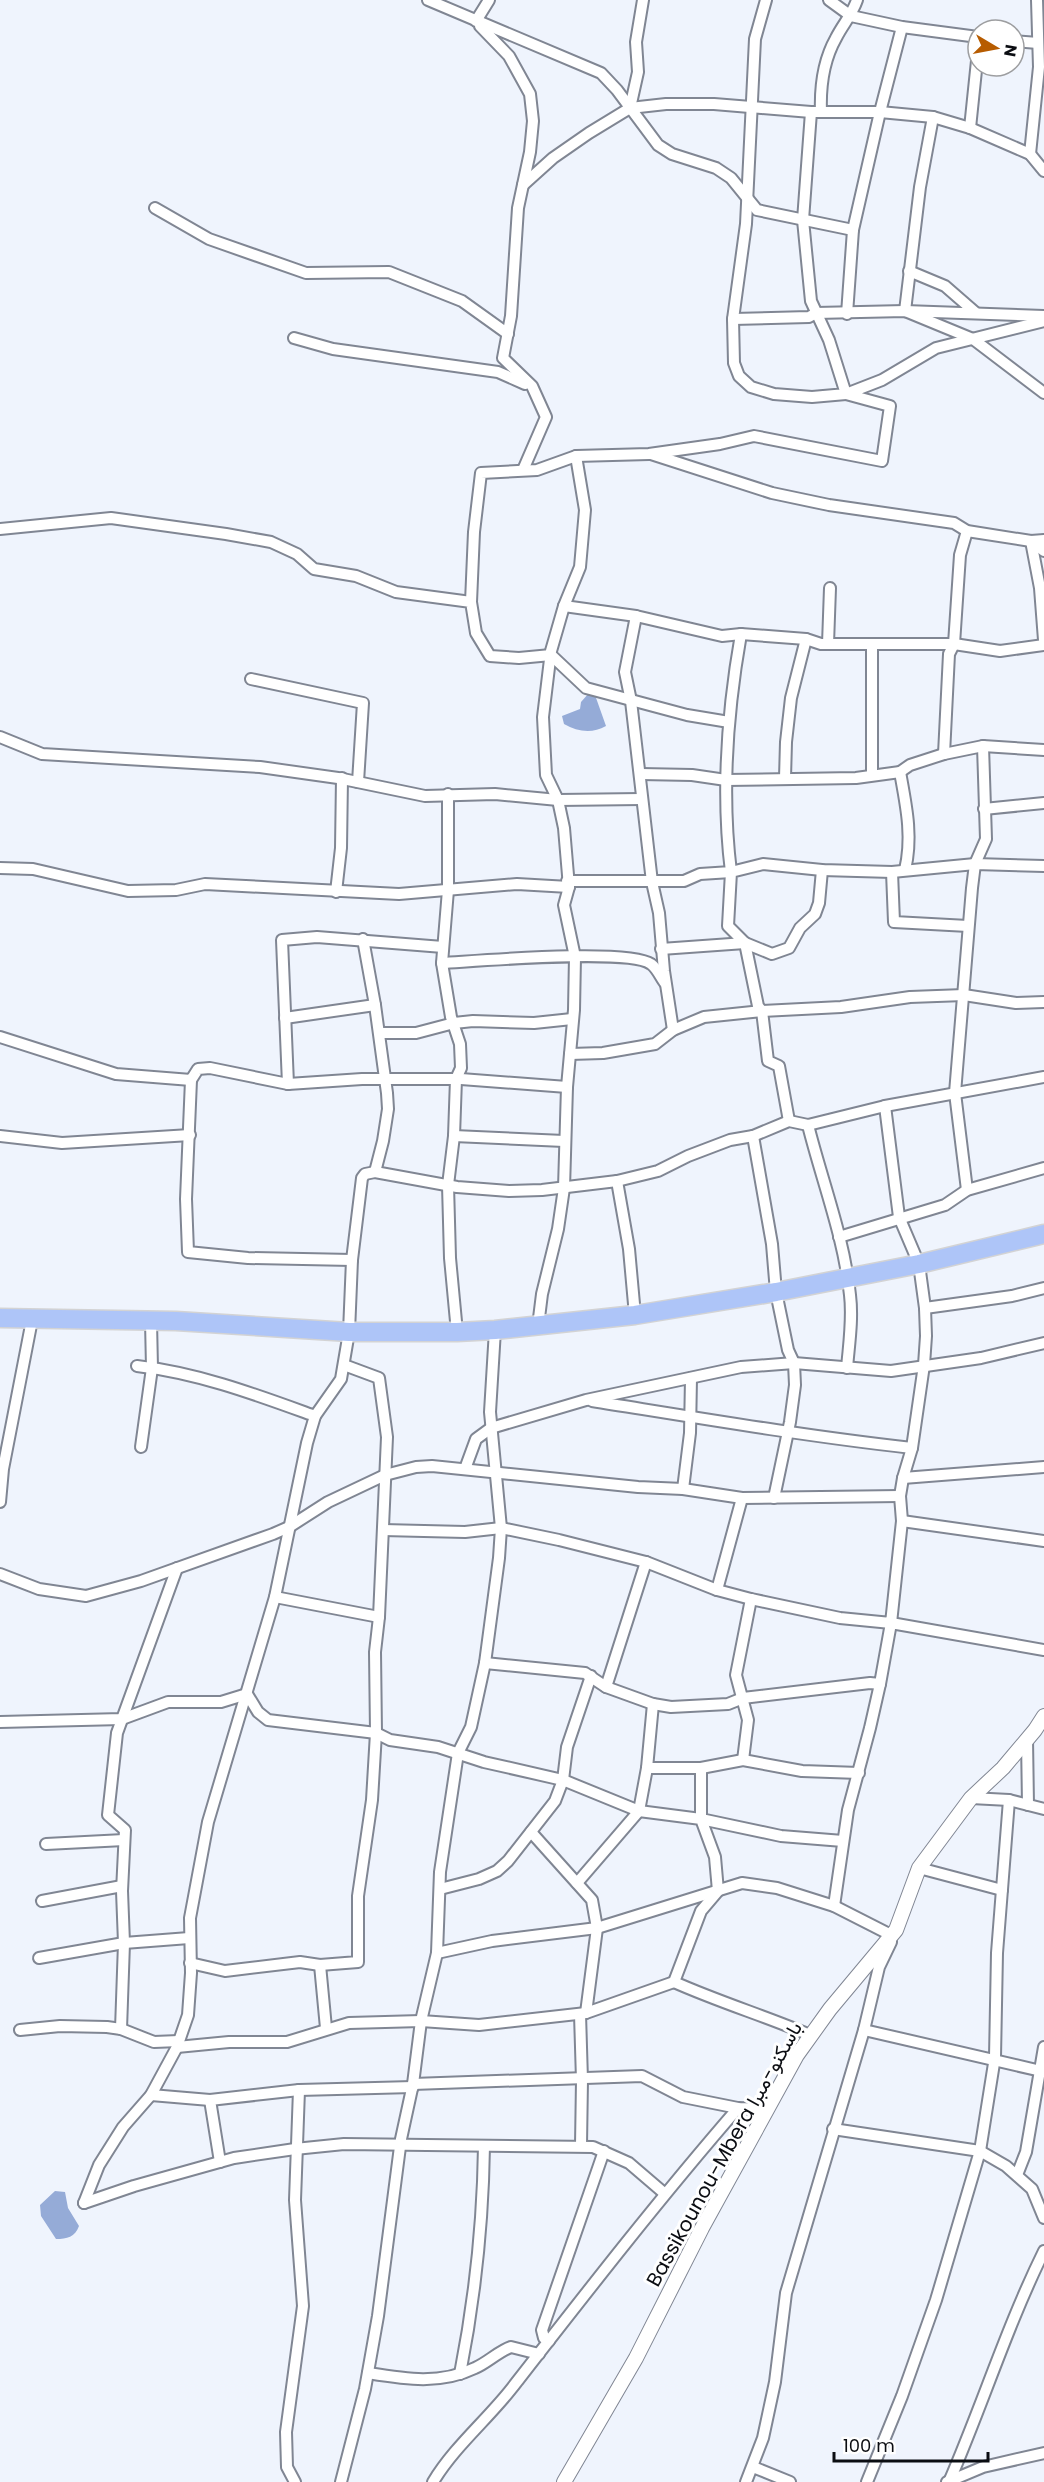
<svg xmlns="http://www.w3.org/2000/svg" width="1044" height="2482" font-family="Poppins,Vazirmatn,sans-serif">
<rect width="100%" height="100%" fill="#eff4fd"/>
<g fill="#95abd7">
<path d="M589,693L595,695L606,726C592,734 578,732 564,724L562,716L580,709L581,702Z"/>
<path d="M55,2191L65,2192L68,2208L79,2226C75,2237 67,2239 56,2239L41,2216L40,2205Z"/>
</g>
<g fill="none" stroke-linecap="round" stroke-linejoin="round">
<g stroke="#808693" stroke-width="14">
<g id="minor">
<path d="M428,0L601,73L617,90L658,145L672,154L716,168L731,178L757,210L853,230"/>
<path d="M766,0L755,39L746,224L733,319L734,363L739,376L751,387L774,394L812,397L846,394L829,340L811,301L803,220L811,112"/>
<path d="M829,0L851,16L902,27L978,37"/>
<path d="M476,21L489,0"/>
<path d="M480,26L509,56L530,94L533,121L530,152L518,208L511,316L503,358L532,386L546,417L523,470"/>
<path d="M1014,41L1038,43"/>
<path d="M630,108L638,72L636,42L643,0"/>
<path d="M821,112C820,86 823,61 836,38C843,24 852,15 857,0"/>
<path d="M933,117L920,187L905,311L973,339L1044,393"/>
<path d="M970,128L978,51"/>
<path d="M1030,154L1039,67L1037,0"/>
<path d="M523,185L553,158L589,133L630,108L666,104H714L811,112H880L933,117L970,128L1030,154L1044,171"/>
<path d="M155,208L209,239L306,273L389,272L462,301L508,334"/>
<path d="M909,271L945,286L976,313"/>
<path d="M847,314L853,230L880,112L902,27"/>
<path d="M733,319L809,317L816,313L905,311L1044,316"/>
<path d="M294,338L333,349L498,372L525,384"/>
<path d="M651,454L772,493L829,505L954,523L967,531L1031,541L1044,540"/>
<path d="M0,529L111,518L226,534L271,542L297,554L314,569L356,576L396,592L471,602L476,633L490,656L519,658L551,655L586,688L687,715L729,722"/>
<path d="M1031,541L1040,588L1044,640"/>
<path d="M1031,541L1044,551"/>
<path d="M471,602L474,532L481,473L537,470L576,456L649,454L720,444L754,436L882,461L890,406L846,394L882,380L936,348L1044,321"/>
<path d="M564,606L636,616L722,636L741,634L806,639L821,644H954L1000,651L1044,645"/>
<path d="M636,616L625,672L631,701L652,882L659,913L664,971L673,1030"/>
<path d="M828,644L830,588"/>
<path d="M251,679L363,703L358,782"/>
<path d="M0,737L42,754L260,767L338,778L425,796L495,794L558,800L642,799"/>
<path d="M944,754L949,654L954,644L960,555L967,531"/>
<path d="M900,772C906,805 913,836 905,870"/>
<path d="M641,774L692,775L726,780L856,778L900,772L910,765L944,754L983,746L1044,750"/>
<path d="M872,775V645"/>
<path d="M785,778L786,742L791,698L806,639"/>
<path d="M448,794V890L442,963L451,1017L460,1044L461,1068L456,1079L454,1136L448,1185L450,1258L457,1332"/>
<path d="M984,809L1044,803"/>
<path d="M0,868L33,869L128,891L176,890L205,884L399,894L517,884L569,887"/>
<path d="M892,872L894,922L968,926"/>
<path d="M567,881H684L700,874L731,872C721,792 727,713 741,634"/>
<path d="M336,892L341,848L342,778"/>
<path d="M363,939L375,1005L387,1093L388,1109L383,1141L375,1172"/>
<path d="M661,949L745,943L772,954L789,948L800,928L815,914L819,903L822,870"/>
<path d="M442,963C478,961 629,948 651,964C657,968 661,978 665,983"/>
<path d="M285,1018L375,1005"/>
<path d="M380,1033H416L454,1023L473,1021L534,1023L572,1019"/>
<path d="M0,1037L116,1074L191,1080L198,1069L210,1068L288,1084L362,1079H461L567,1087"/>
<path d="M570,1054L603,1053L655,1044L673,1030L704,1017L762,1011L841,1007L910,997L964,995L1016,1003L1044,1002"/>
<path d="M191,1080L186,1199L188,1252L248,1258L352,1260"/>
<path d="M288,1084L282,940L317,937L443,947"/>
<path d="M789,1121L779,1066L768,1061L762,1011L758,1006L745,943L728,926L731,872L763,864L822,870L892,872L975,864L1044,866"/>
<path d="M808,1125C822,1181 844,1237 850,1295C853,1319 849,1344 847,1368"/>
<path d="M0,1136L62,1143L190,1135"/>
<path d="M454,1136L564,1141"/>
<path d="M753,1136L772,1244L776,1292L788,1350L794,1363L795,1385L790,1422L774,1498"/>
<path d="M617,1181L629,1249L635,1315"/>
<path d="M967,1190L955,1093L972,888L975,864L986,839L983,746"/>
<path d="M839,1237L945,1205L967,1190L1044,1168"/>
<path d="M925,1308L1012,1296L1044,1288"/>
<path d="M538,1326L542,1294L558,1229L564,1188L567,1087L574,1010L575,957L564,905L569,887L564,828L558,800L546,775L543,717L551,651L564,606L580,567L585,510L576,456"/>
<path d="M137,1366C199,1373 257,1395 315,1416"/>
<path d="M592,1401C699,1418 805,1436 912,1448"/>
<path d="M141,1447L152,1368L151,1321"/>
<path d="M465,1469L476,1439L491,1428L586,1400L741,1367L794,1363L891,1371L981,1358L1044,1343"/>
<path d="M903,1478L1044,1467"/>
<path d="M683,1489L690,1433L691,1378"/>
<path d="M0,1502L3,1469L32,1320"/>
<path d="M902,1521L1044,1541"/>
<path d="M383,1530L465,1532L501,1528L559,1540L646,1562L717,1590L751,1599L840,1618L891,1623L902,1521L900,1496L903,1478L912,1448L924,1365L926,1336L925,1308L919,1264L899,1217L885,1106"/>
<path d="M0,1574L39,1589L86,1596L141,1581L273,1534L289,1527L328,1502L385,1475L416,1467L432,1466L638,1487L683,1489L742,1498L900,1496"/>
<path d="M717,1590L742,1498"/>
<path d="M275,1597L379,1617"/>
<path d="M485,1663L585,1673L606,1687L653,1704L671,1707L728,1704L743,1698L870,1683L880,1684L891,1623L1044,1650"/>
<path d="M606,1687L646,1562"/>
<path d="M0,1722L122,1719L168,1702H221L247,1694L258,1712L268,1720L376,1733L390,1740L438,1747L484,1762L563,1780L639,1811L701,1819L715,1857L718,1891L701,1911L674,1982C719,2002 765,2016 810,2035"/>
<path d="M1027,1739L1028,1805"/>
<path d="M743,1760L748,1720L736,1675L751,1599"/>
<path d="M647,1768H701L743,1760L802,1771L859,1773"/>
<path d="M701,1768V1819L781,1836L843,1841"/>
<path d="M971,1798L1009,1800L1044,1809"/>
<path d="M531,1832L592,1900L597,1928L586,2013L674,1982"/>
<path d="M46,1844L124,1840"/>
<path d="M919,1868L1002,1890"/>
<path d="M577,1883L639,1811L647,1768L653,1704"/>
<path d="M440,1889L479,1879L497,1871L508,1861L555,1801L563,1780L567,1747L591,1676"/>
<path d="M42,1901L122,1886"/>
<path d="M834,1906L848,1810L870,1728L880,1684"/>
<path d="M437,1953L492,1941L597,1928L742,1883L777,1888L834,1906L891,1935"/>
<path d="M39,1958L124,1943L189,1938"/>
<path d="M190,1963L225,1971L300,1962L320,1965L358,1962V1896L372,1800L376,1733L375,1652L379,1617L387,1437L379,1378L344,1365"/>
<path d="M320,1965L326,2028"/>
<path d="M580,2014L582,2080L581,2145"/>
<path d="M121,2029L124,1943L122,1891L125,1830L108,1815L117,1733L177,1568"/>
<path d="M20,2030L60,2026L107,2027L121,2029L154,2042L179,2041"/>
<path d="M864,2030L1041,2071"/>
<path d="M177,2047L229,2042H287L349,2023L421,2021L479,2025L586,2013"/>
<path d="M413,2084L642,2076L683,2097L738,2108L767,2109"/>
<path d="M151,2095L210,2100"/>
<path d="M833,2129L980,2151L1006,2166L1032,2189L1044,2218"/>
<path d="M220,2162L210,2100L299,2090L413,2087"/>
<path d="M1017,2175L1026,2152L1044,2047"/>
<path d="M84,2203L99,2165L123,2127L151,2095L177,2047L188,2015L191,1973L190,1918L208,1822L275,1597L307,1443L315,1416L341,1379L349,1332L352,1260L362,1178L365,1174L375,1172L457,1187L509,1191L542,1190L617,1181L658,1171L688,1156L730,1140L753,1136L789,1121L808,1125L885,1106L1044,1077"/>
<path d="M84,2203L134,2186L234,2158L295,2149L344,2144L593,2147L629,2163L664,2193"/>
<path d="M549,2341L544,2338L542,2330L604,2151"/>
<path d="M368,2373C405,2379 440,2385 475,2368C487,2363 499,2351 511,2347L539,2354"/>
<path d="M460,2374C475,2298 483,2223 484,2146"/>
<path d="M753,2467L790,2482"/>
<path d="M295,2482L287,2467L286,2432L303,2306L295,2200L299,2090"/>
<path d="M341,2482L365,2389L378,2316L401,2139L413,2084L421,2021L437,1953L440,1872L458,1753L471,1727L485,1663L499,1558L501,1528L490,1412L495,1330"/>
<path d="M433,2482C454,2447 487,2420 512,2388C586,2293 659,2199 738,2108"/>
<path d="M746,2482L763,2438L775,2382L786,2293L864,2030L879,1967L891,1942"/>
<path d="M867,2482L902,2396L936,2300L980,2151L995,2057L997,1953L1009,1800"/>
<path d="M947,2482L983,2467L1044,2453"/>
<path d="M949,2482C982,2406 1007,2326 1044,2251"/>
</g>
</g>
<g stroke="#808693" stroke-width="16">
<path id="tertiary" d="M564,2482L636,2358L702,2228L797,2055L830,2009L896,1930L919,1868L971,1798L1003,1768L1035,1730L1044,1716"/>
</g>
<g stroke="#d3d3d4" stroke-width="21">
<path id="primary" d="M0,1318L176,1321L349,1332H457L495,1330L635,1315L776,1292L919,1264L1044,1234"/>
</g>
<use href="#minor" stroke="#fff" stroke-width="10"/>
<use href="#tertiary" stroke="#fff" stroke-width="14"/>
<use href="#primary" stroke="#aec5f8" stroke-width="18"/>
</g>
<g text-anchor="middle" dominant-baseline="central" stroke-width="6" stroke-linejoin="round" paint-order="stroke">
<g font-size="20" fill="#0b0d12" stroke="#fff">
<text transform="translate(724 2154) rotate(-61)">Bassikounou-Mbera باسكنو-مبرا</text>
</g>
</g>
<g transform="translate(996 48) rotate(100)"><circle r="28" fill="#ffffff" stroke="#9d9ea0" stroke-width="1.5"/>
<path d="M0-4.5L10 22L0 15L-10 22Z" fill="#b75c00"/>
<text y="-9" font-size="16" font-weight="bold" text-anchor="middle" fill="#0b0d12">N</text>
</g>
<path d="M834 2452v9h154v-9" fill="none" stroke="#0b0d12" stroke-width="3"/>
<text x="843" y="2452" font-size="18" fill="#0b0d12" stroke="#ffffff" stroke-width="4.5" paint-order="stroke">100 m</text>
</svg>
